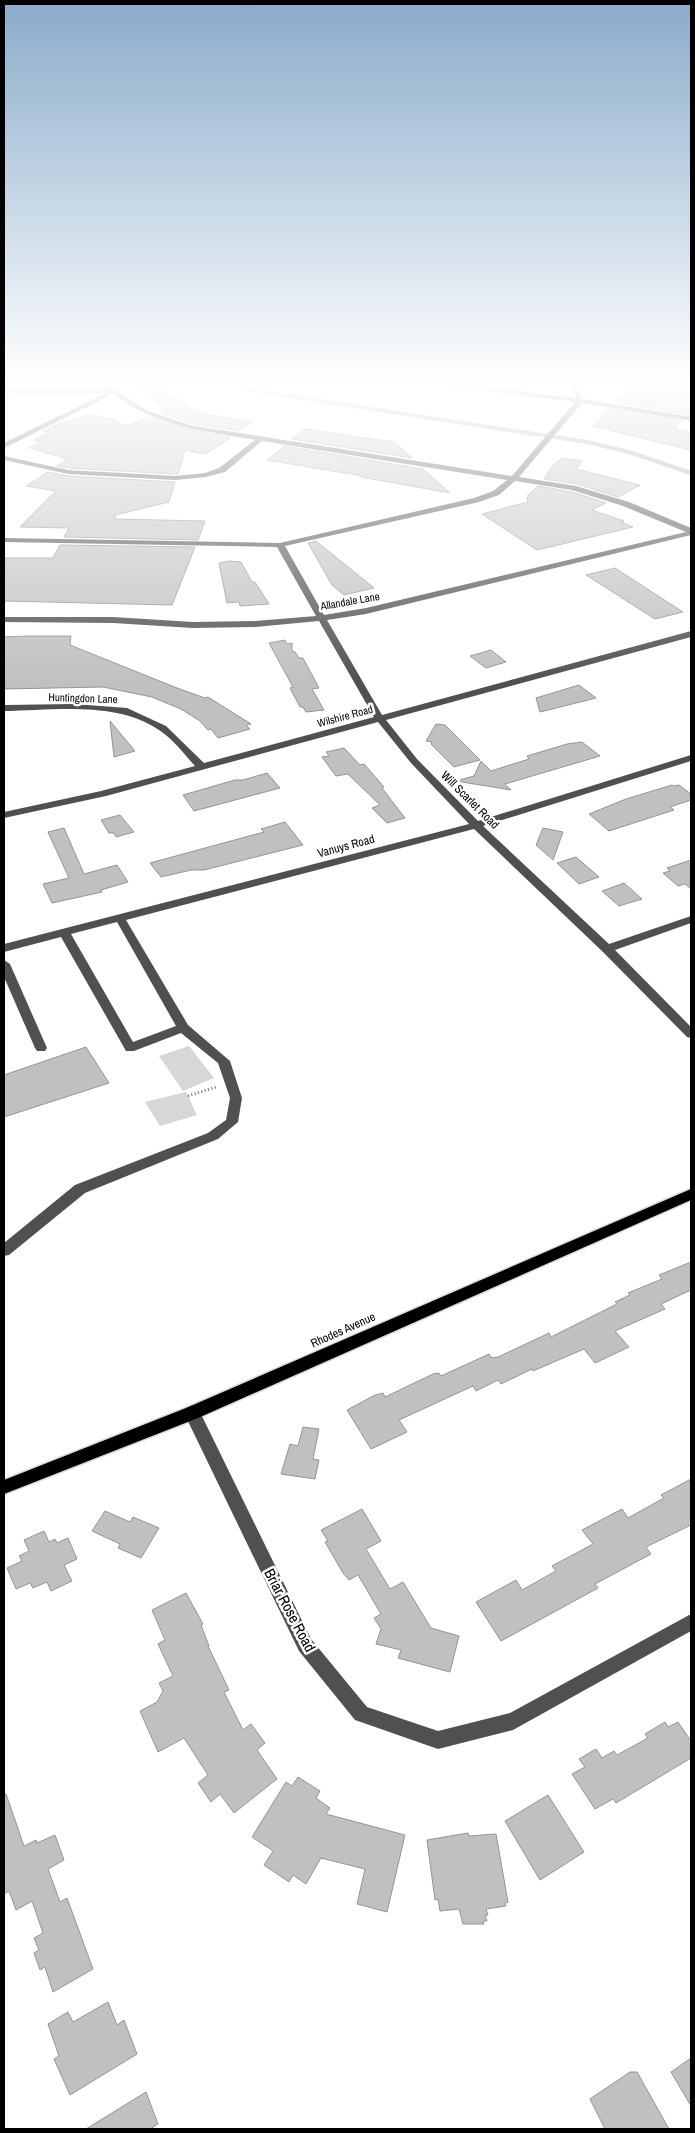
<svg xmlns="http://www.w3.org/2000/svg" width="695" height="2133" font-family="'Archivo Narrow',sans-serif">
<rect width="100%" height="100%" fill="#fff"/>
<g fill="#d7d7d7">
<path d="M189,1046L214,1078L183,1091L159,1056Z"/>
<path d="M186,1092L197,1115L160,1126L145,1102Z"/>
</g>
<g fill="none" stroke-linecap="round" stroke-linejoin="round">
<path stroke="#9e9e9e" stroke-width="4" d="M235,384L249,390L587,442L629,452L691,473"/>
</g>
<g fill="#c0c0c0" stroke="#949494">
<path d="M132,384H154L193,409L206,414L253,422L239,431L189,423L162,413L167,411Z"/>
<path d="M631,384L691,392V413L690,415L614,402Z"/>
<path d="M608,409L682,421L674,428L691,433V450L593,426Z"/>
<path d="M92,414L102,418H109L127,426L151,417L181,427L230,438L206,454L185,450L178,474H175L68,468L57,466L68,459L30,448L41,441L34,440L49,432L43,431L57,424Z"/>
<path d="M305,429L394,442L412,458L292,439Z"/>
<path d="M284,446L423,469L450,493L361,477L363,476L267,460Z"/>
<path d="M562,458L582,461L576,469L640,485L618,497L577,484L544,479L553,465Z"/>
<path d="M48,472L68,476L175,482L169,502L115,515V519L205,521L198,540L64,537L69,528L20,527L56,491L26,486Z"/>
<path d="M538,486L572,492L606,503L592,510L624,521L621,522L633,527L537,550L482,514L528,502L527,496Z"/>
<path d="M316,541L374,588L344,595L332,585L308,543Z"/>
<path d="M60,545L195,547L172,605L4,601V558H53Z"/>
<path d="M229,561L241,562L252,582H255L269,604L240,606L239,602L227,603L219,563Z"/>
<path d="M615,568L683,612L655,619L586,575Z"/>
<path d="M28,636H71L70,645L177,688L205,698L208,697L251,724L246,725L250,729L218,738L211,729L208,730L200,721L181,709L152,697L103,687L4,689V637Z"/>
<path d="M285,640L287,644L292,643V651L295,652L299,658H303L319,688L312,689L324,710L306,712L303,707H300L290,688L293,687L269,643Z"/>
<path d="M491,650L506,662L486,668L470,656Z"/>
<path d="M579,685L596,698L540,712L536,698Z"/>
<path d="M110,721L135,751L114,757Z"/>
<path d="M436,724L445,725L480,760L454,767L431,744L432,742L426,741Z"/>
<path d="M582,742L600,756L505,784L511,790L456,781L474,776L481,761L491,771L529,759L527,756L567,744Z"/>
<path d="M344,748L360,765L364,764L384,787L382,788L405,818L387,823L372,808L380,805L348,774L336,776L322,757L329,756L326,752Z"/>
<path d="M267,773L280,788L194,811L183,795L235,780H243Z"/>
<path d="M672,785L674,786L679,785L691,794V800L670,807L674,810L609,831L589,814L626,799Z"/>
<path d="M120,815L134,832L116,837L114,833H109L101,820Z"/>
<path d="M285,822L303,845L204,870H191L161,877L150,863L264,832L261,829Z"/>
<path d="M64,828L84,874L117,865L128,882L101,890L102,892L52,903L43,884L69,878L48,832Z"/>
<path d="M543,828L563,832L553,860L536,845Z"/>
<path d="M576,857L599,877L579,884L557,863Z"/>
<path d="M691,860V889L685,884L678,886L663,873L670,871L667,868Z"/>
<path d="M624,883L642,899L619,906L602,891Z"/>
<path d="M86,1047L109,1083L4,1117V1075Z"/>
<path d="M691,1262V1290L661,1304L665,1309L615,1331L629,1347L595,1363L584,1349L533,1371L532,1369L501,1384L498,1380L476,1391L473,1386L399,1420L407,1432L371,1449L347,1410L375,1395L383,1393L385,1397L433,1374L439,1373L441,1376L489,1354L492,1358L498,1357L545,1335L549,1333L551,1337L617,1304L615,1302L630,1295L628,1293L662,1279L659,1275Z"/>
<path d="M303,1427L319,1429L313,1459L319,1460L315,1479L281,1474L290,1444L298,1446Z"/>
<path d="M691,1479V1525L646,1547L651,1554L595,1584L598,1588L501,1641L476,1602L516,1580L522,1590L556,1571L552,1566L593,1544L582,1530L622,1509L628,1518L664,1498L661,1495Z"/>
<path d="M362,1509L381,1541L366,1549L390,1589L403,1582L431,1628L459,1636L450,1672L398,1658L401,1650L376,1644L381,1629L374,1618L381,1614L358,1575L349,1580L343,1573L325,1542L328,1541L321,1530Z"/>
<path d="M105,1511L130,1522L133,1517L159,1528L141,1558L118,1548L120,1544L92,1531Z"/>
<path d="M44,1531L49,1542L55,1539L57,1543L68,1538L77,1559L64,1565L72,1581L51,1591L47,1582L33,1588L30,1583L16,1589L7,1568L22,1561L19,1556L29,1551L24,1540Z"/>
<path d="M186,1593L203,1624L201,1625L209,1646H208L229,1690L224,1692L243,1730L251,1724L265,1743L257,1750L277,1779L234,1813L220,1794L211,1802L198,1783L208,1775L184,1738L158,1752L140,1711L157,1702L163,1691L159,1683L173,1676L158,1644L165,1640L152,1610Z"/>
<path d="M665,1722L668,1727L678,1722L691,1741V1758L616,1803L613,1799L595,1809L572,1774L585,1767L579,1759L596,1749L602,1758L614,1751L617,1755L648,1738L645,1734Z"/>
<path d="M298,1777L320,1791L316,1798L330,1808L326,1814L405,1835L387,1912L357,1904L365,1869L321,1858L306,1884L293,1875L289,1882L264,1865L273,1851L252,1837L286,1782L292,1786Z"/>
<path d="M4,1794H6L24,1846L36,1840L37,1843L55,1835L64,1860L48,1869L60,1902L67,1898L93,1969L53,1992L45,1967L40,1970L34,1953L39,1950L34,1938L43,1933L32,1901L16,1910L9,1891L4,1894Z"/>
<path d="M548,1795L584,1852L540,1880L505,1821Z"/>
<path d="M468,1833L469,1836L496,1834L508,1902L505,1903L506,1906L486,1909L488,1915H485L487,1921H483L484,1924H463L459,1909L440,1911L438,1899L435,1900L427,1840Z"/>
<path d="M108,2002L117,2025L124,2020L137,2054L70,2095L54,2059L59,2056L48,2024L68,2012L73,2022Z"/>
<path d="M691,2058V2106L671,2072Z"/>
<path d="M630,2072H637L669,2129H605L590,2099Z"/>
<path d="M146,2092L158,2124L150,2129H86Z"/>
</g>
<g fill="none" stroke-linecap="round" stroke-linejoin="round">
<g stroke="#dbdbdb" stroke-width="3">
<path id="major" d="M691,1189V1200L198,1418L4,1494V1480L186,1408Z"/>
</g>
<path stroke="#727272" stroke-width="3" stroke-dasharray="1 2.5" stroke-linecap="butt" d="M188,1096L216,1087"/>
<g fill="#505050" fill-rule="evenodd">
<path d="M101,384H108L146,410L189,425L512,476L575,402L450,386L447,384H464L576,398L569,384H575L583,399L691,417V421L582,403L519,477L576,486L629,502L691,528V535L366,614L327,620L382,715L691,631V637L386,720L417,759L478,821L691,755V761L483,826L609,944L691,916V923L615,950L691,1027V1038L687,1037L603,952L474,829L126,920L188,1025L230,1061L242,1098L238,1122L218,1139L85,1193L9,1255L4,1256V1243L75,1185L208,1133L226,1120L230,1098L218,1063L181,1033L134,1051H126L61,937L4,952V944L469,824L411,763L378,722L106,796L4,818V812L101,791L195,766C184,754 173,739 159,730C118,701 53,710 4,711V705L74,704L127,708L166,726L204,763L374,717L319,621L255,627L193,628L113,623L4,622V617H113L193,622L255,621L316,616L277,547L4,542V538L280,543L474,498L493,491L507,480L262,441L225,472L206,477L175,480L68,474L4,460V456L68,470L175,476L205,473L219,468L255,440C204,431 156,426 113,394L4,448V443L104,394L4,393V389L107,390ZM515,481L572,490L623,506L686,532L366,608L324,615L285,546L479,502L499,495ZM117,922L176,1026L133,1042L71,934Z"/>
<path d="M4,960L10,964L47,1048L45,1051H37L35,1048L4,977Z"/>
<path d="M192,1406L198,1408L311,1639L367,1707L438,1731L510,1713L691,1614V1631L513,1730L438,1749L355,1720L299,1651L184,1413L186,1408Z"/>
</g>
<use href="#major" fill="#000" fill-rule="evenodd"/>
</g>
<linearGradient id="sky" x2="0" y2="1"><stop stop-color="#8aabca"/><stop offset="0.56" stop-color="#fff"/><stop offset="1" stop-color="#fff" stop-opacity="0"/></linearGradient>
<rect width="695" height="683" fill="url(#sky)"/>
<g text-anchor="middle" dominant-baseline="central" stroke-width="5" stroke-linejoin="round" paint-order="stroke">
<g font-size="11" fill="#000" stroke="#fff">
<text transform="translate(350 601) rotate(-10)">Allandale Lane</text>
<text transform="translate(83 698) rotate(2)">Huntingdon Lane</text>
<text transform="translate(345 716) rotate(-15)">Wilshire Road</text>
</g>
<g font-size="12" fill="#000" stroke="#fff">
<text transform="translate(470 800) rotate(45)">Will Scarlet Road</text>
<text transform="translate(346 846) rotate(-15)">Vanuys Road</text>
<text transform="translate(343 1330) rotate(-24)">Rhodes Avenue</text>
</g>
<g font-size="15" fill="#000" stroke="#fff">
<text transform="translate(290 1610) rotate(62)">Briar Rose Road</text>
</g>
</g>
<rect width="695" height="2133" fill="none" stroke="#000000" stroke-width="10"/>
</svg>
